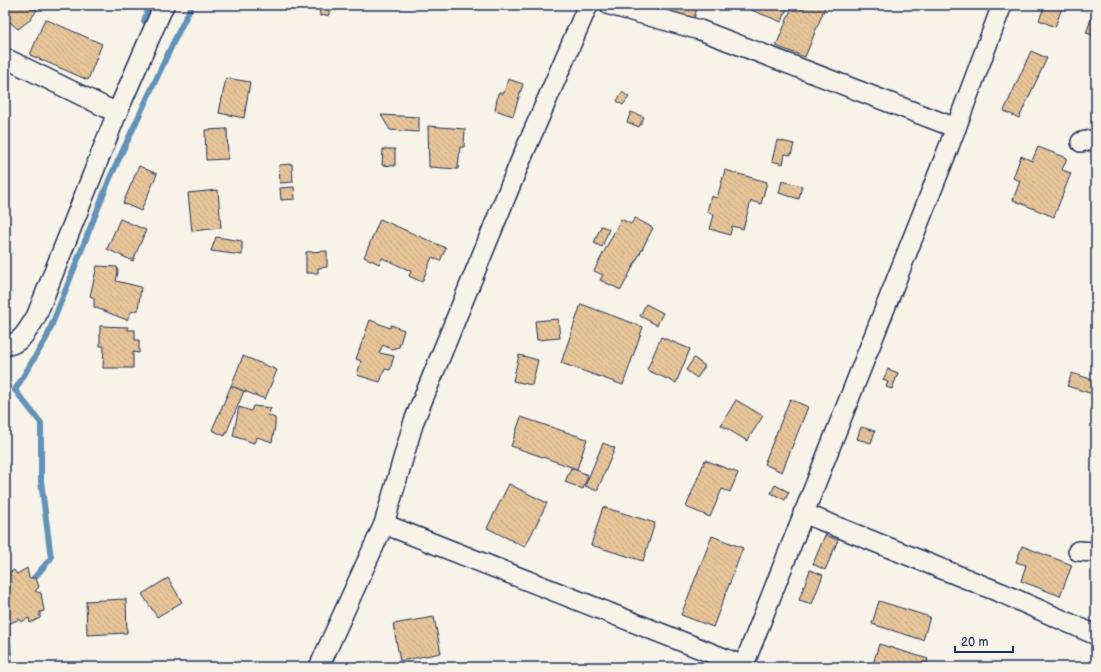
<svg xmlns="http://www.w3.org/2000/svg" width="1101" height="672" font-family="'Balsamiq Sans',sans-serif">
<defs>
<pattern id="building-back-hatch" width="6" height="6" patternUnits="userSpaceOnUse"><rect width="6" height="6" fill="#e8c599"/><path d="M-1 5l2 2M0 0l6 6M5-1l2 2" fill="none" stroke="#c6aa86"/></pattern>
</defs>
<rect width="100%" height="100%" fill="#f7f3e8"/>
<filter id="ink" filterUnits="userSpaceOnUse"><feTurbulence type="fractalNoise" baseFrequency=".025" numOctaves="2"/><feDisplacementMap in="SourceGraphic" scale="8" xChannelSelector="R" yChannelSelector="G"/><feConvolveMatrix kernelMatrix="1 2 1 2 8 2 1 2 1" color-interpolation-filters="sRGB"/></filter>
<g filter="url(#ink)">
<g fill="none" stroke-linecap="round" stroke-linejoin="round">
<g stroke="#6293b8" stroke-width="6">
<path d="M144,21L150,5"/>
<path d="M29,584L51,558L41,481V423L15,390L47,337L110,178L173,43L192,5"/>
<path d="M9,608L6,612L10,667"/>
</g>
</g>
<g fill="url(#building-back-hatch)" stroke="#1b2f5e">
<path d="M5,5H34L32,7L37,10L30,20L18,29L5,18Z"/>
<path d="M319,5H329V15L320,16Z"/>
<path d="M661,5H698L693,21L659,12Z"/>
<path d="M753,5H788L782,22L751,10Z"/>
<path d="M793,5H826L805,57L776,46Z"/>
<path d="M1045,5H1063L1055,27L1039,20Z"/>
<path d="M1096,6V36L1086,33Z"/>
<path d="M45,19L102,44L88,80L30,55Z"/>
<path d="M1031,51L1047,58L1019,118L1004,111Z"/>
<path d="M226,78L250,82L244,118L219,113Z"/>
<path d="M508,79L523,84L513,116L495,110L498,93H504Z"/>
<path d="M622,92L629,97L623,105L617,101Z"/>
<path d="M631,112L644,117L639,127L627,122Z"/>
<path d="M381,115L419,117V132L390,130Z"/>
<path d="M428,126L465,129L464,147H460L458,169L429,167Z"/>
<path d="M227,129L228,159L206,160L205,130Z"/>
<path d="M777,140L794,144L791,155L785,154L783,164L772,161Z"/>
<path d="M1038,147L1067,158L1062,170L1071,173L1054,217L1013,200L1020,181L1013,178L1021,156L1032,161Z"/>
<path d="M383,149H395V166L382,165Z"/>
<path d="M292,164L293,182L280,183L279,165Z"/>
<path d="M139,166L157,174L141,211L123,203Z"/>
<path d="M725,170L767,182L761,204L751,201L743,229L732,226L730,235L710,229L714,215L707,212L711,196L717,198Z"/>
<path d="M782,181L802,186L799,199L779,193Z"/>
<path d="M294,187L295,199L281,200L280,188Z"/>
<path d="M218,190L221,228L192,231L188,193Z"/>
<path d="M635,218L653,228L621,290L600,280L603,275L594,271L621,219L631,224Z"/>
<path d="M120,219L146,230L133,261L107,249Z"/>
<path d="M380,219L446,248L440,261L432,257L422,282L409,276L411,271L382,258L379,264L364,257Z"/>
<path d="M601,226L609,229L602,247L594,243Z"/>
<path d="M216,237L242,241V255L211,251Z"/>
<path d="M327,251V267L318,268V273H306V252Z"/>
<path d="M97,266L117,267L118,272L116,281L141,287L138,310L131,312L127,320L94,307V298L90,296Z"/>
<path d="M581,304L643,327L623,385L561,363Z"/>
<path d="M646,304L663,313L657,325L640,316Z"/>
<path d="M558,319L560,338L537,340L535,321Z"/>
<path d="M370,320L390,328L391,325L404,330L399,347L391,349L383,345L379,353L394,356L390,370L385,369L380,382L357,375L361,361L356,359Z"/>
<path d="M100,326L128,327V330H135V340H139V353L133,352V368H103L104,346H100Z"/>
<path d="M661,337L690,349L676,383L647,370Z"/>
<path d="M519,355L538,360L532,385L513,381Z"/>
<path d="M243,356L277,370L265,399L231,386Z"/>
<path d="M694,358L705,366L697,378L686,370Z"/>
<path d="M888,369L898,373L892,389L886,387L888,382L883,380Z"/>
<path d="M1072,373L1096,381V395L1067,386Z"/>
<path d="M231,386L244,391L225,436L212,430Z"/>
<path d="M790,399L808,407L782,472L764,464Z"/>
<path d="M736,400L763,416L747,441L721,425Z"/>
<path d="M253,406L271,408L268,415L275,418V426L272,442L257,437L254,443L233,436L239,407L251,411Z"/>
<path d="M521,417L587,439L577,469L511,446Z"/>
<path d="M861,427L875,431L871,443L857,439Z"/>
<path d="M603,443L615,448L597,491L585,486Z"/>
<path d="M705,460L738,473L730,492L722,489L710,517L686,507Z"/>
<path d="M571,468L588,475L583,489L565,482Z"/>
<path d="M509,484L547,503L525,547L487,528Z"/>
<path d="M775,485L789,492L785,500L771,493Z"/>
<path d="M603,507L655,523L643,561L591,545Z"/>
<path d="M825,535L838,540L825,570L813,564Z"/>
<path d="M712,536L743,548L713,627L681,615Z"/>
<path d="M1022,546L1072,565L1060,596L1021,581L1026,565L1016,562Z"/>
<path d="M27,568L29,578H36L39,587L35,591L37,592L41,593L44,611L40,612V618L30,623L29,618L21,622L20,619L10,623L5,613V577L7,574L14,570L17,574Z"/>
<path d="M810,570L823,575L812,604L799,600Z"/>
<path d="M168,578L182,602L157,617L142,594Z"/>
<path d="M126,599L127,633L87,635L86,601Z"/>
<path d="M879,601L930,617L923,640L872,624Z"/>
<path d="M434,617L441,653L400,661L393,624Z"/>
<path d="M879,644L928,659L925,667H883L873,664Z"/>
</g>
<g fill="none" stroke-linecap="round" stroke-linejoin="round">
<g stroke="#1b2f5e" stroke-width="22">
<g id="minor">
<path d="M610,5L700,30L956,128"/>
<path d="M5,58L117,113"/>
<path d="M1081,142L1096,139"/>
<path d="M5,346C22,343 27,331 36,317L117,113L164,5"/>
<path d="M803,513L1004,594L1096,635"/>
<path d="M384,524L744,666"/>
<path d="M1078,551L1096,552"/>
<path d="M319,667L384,524L414,421L520,162L588,5"/>
<path d="M743,667L948,149L1002,5"/>
</g>
</g>
<use href="#minor" stroke="#f7f3e8" stroke-width="19"/>
</g>
</g>
<rect width="1101" height="672" fill="none" stroke="#f7f3e8" stroke-width="20"/>
<rect x="10" y="10" width="1081" height="652" fill="none" stroke="#1b2f5e" stroke-width="1.5" filter="url(#ink)"/>
<path d="M955 646v6h58v-6" fill="none" stroke="#1b2f5e" stroke-width="2"/>
<text x="961" y="646" font-size="12" fill="#1b2f5e" stroke="#f7f3e8" stroke-width="3" paint-order="stroke">20 m</text>
</svg>
